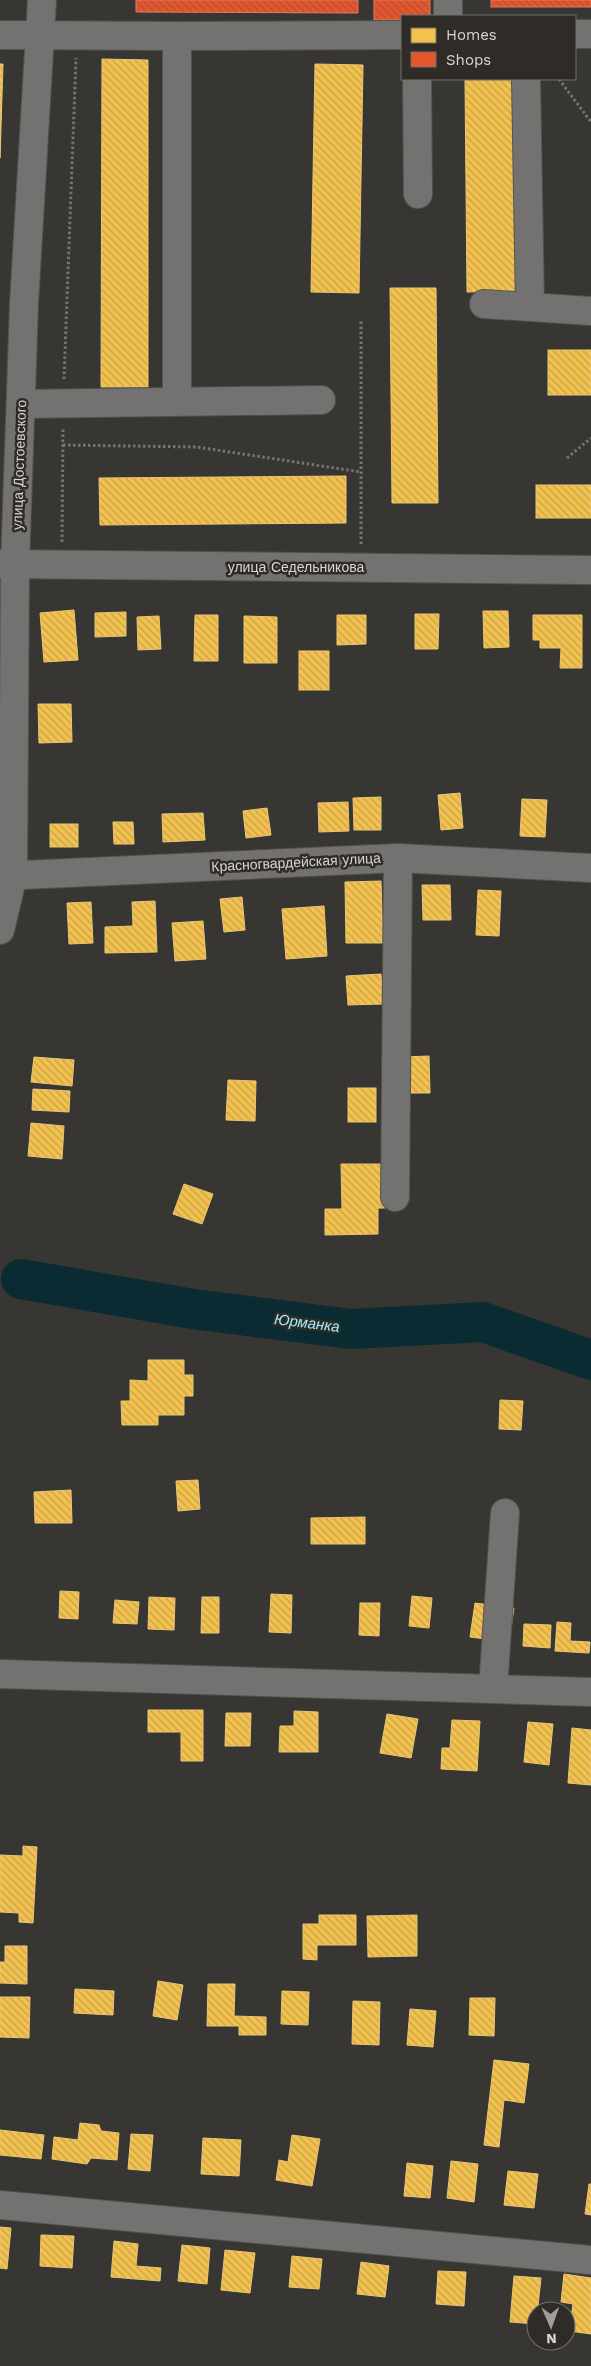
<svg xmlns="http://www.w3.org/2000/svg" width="591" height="2366" font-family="'Work Sans',sans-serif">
<defs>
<pattern id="homes-back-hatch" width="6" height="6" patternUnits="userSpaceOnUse" patternTransform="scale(1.25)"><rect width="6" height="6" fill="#f2c14e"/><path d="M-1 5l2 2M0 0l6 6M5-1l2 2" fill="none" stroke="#c6a14a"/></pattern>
<pattern id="shops-back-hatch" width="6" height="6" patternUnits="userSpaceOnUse" patternTransform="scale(1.25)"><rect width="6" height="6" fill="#e4572e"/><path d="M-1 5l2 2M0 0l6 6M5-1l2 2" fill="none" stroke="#b35033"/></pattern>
</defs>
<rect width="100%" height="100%" fill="#383633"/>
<g fill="url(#homes-back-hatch)" stroke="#eac776">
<path d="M102,59L148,60V387H101Z"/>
<path d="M0,64H3L0,158Z"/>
<path d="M315,64L363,65L359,293L311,292Z"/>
<path d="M465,79H517L519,291L467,292Z"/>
<path d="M390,288H436L438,503H392Z"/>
<rect x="548" y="350" width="43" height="45"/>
<path d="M346,476V523L100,525L99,478Z"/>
<rect x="536" y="485" width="55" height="33"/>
<path d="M74,610L78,660L44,662L40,613Z"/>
<path d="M483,611H508L509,647L484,648Z"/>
<path d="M126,612V636L95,637V613Z"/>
<path d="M415,614H439L438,649H415Z"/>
<path d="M195,615H218V661H194Z"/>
<path d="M337,615H366V644L337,645Z"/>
<path d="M533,615H582V668H560L561,648H540V640H533Z"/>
<path d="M159,616L161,649L138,650L137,617Z"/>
<path d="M244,616L277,617V663H244Z"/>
<rect x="299" y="651" width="30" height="39"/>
<path d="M38,704H71L72,742L39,743Z"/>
<path d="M460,793L463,828L441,830L438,795Z"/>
<path d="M381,797V830H354L353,798Z"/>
<path d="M522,799L547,800L545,837L520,836Z"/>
<path d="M348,802L349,831L319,832L318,803Z"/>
<path d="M267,808L271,835L246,838L243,811Z"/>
<path d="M203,813L205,840L163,842L162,814Z"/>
<path d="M113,822H133L134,844H114Z"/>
<rect x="50" y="824" width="28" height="23"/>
<path d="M381,881L383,943H346L345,882Z"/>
<path d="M422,885H450L451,920H423Z"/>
<path d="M478,890L501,891L499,936L476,935Z"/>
<path d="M242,897L245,930L224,932L220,899Z"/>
<path d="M155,901L157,952L105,953V927L133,926L132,902Z"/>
<path d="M91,902L93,943L69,944L67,903Z"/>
<path d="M324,906L327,956L286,959L282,909Z"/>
<path d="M203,921L206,959L175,961L172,923Z"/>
<path d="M381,974L383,1004L348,1005L346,976Z"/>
<path d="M429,1056L430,1093H404L403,1057Z"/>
<path d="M34,1057L74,1060L72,1086L31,1082Z"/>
<path d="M228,1080L256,1081L255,1121L226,1120Z"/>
<rect x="348" y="1088" width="28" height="34"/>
<path d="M33,1089L70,1091L69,1112L32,1110Z"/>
<path d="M31,1123L64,1126L62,1159L28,1156Z"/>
<path d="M341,1164H385V1208H378V1234L325,1235V1209H342Z"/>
<path d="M184,1184L213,1194L202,1224L173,1214Z"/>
<path d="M148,1360H184V1375H193V1396H184V1415H158V1425H122L121,1401H130V1380L148,1381Z"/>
<path d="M500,1400L523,1401L521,1430L499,1429Z"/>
<path d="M198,1480L200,1509L178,1511L176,1481Z"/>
<path d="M71,1490L72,1523H35L34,1492Z"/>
<path d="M365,1517V1544H311V1518Z"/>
<path d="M60,1591L79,1592L78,1619L59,1618Z"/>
<path d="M271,1594L292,1595L291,1633L269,1632Z"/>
<path d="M412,1596L432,1598L429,1628L409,1626Z"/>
<path d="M149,1597L175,1598L174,1630L148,1629Z"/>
<path d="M202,1597H219V1633H201Z"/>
<path d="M115,1600L139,1602L137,1624L113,1623Z"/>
<path d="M360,1603H380L379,1636L359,1635Z"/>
<path d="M475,1603L514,1608L509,1642L470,1637Z"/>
<path d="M557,1622L571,1623L570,1641L590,1642L589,1653L555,1651Z"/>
<path d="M524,1624L551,1625L550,1648L523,1646Z"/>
<path d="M148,1710H203V1761H181V1732H148Z"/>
<path d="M294,1711L318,1712V1752H279L280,1726H294Z"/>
<path d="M226,1713H251L250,1746H225Z"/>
<path d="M387,1714L418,1719L411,1758L380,1753Z"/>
<path d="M452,1720L480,1721L477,1771L441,1769L442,1748H450Z"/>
<path d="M528,1722L553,1724L549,1765L524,1762Z"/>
<path d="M572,1728L591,1730V1785L568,1783Z"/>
<path d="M23,1846L37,1847L33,1923L19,1922V1913L0,1912V1855L23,1856Z"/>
<path d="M319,1915H356V1945H317V1960L303,1959V1924H319Z"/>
<path d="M417,1915V1956L368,1957L367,1916Z"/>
<path d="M5,1946H27V1984L0,1983V1962H5Z"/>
<path d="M158,1981L183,1985L177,2020L153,2016Z"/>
<path d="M208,1984H235L234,2016L266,2017V2035H239V2026H207Z"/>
<path d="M75,1989L114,1991L113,2015L74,2013Z"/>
<path d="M282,1991L309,1992L308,2025L281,2024Z"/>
<path d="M0,1997H30L29,2038L0,2037Z"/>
<path d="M470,1998H495L494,2036L469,2035Z"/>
<path d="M353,2001L380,2002L379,2045L352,2044Z"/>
<path d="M410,2009L436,2011L433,2047L407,2045Z"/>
<path d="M494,2060L529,2064L524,2103L504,2100L499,2147L484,2145Z"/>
<path d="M80,2123L99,2125L101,2131L119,2133L117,2160L91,2158L87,2164L52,2159L54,2137L78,2140Z"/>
<path d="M0,2130L44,2135L41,2159L0,2155Z"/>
<path d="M131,2134L153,2135L150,2171L128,2169Z"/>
<path d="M292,2135L320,2139L312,2186L276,2180L279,2160L288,2162Z"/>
<path d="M203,2138L241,2140L239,2176L201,2174Z"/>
<path d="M451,2161L478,2164L474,2202L447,2198Z"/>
<path d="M407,2163L433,2166L430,2198L404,2196Z"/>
<path d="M508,2171L538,2174L534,2208L504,2205Z"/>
<path d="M589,2184H591V2215L585,2214Z"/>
<path d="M0,2227L11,2228L7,2269L0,2268Z"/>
<path d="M41,2235L74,2236L72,2268L40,2266Z"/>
<path d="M114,2241L138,2244L136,2266L161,2268L160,2281L111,2277Z"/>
<path d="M182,2245L210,2248L207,2284L178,2281Z"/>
<path d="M225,2250L255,2253L250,2293L221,2290Z"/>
<path d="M292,2256L322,2259L319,2289L289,2287Z"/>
<path d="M361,2262L389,2266L385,2297L357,2294Z"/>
<path d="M438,2271L466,2272L464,2306L436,2304Z"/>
<path d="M564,2274L591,2278V2334L569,2331L573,2304L561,2302Z"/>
<path d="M514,2276L541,2278L536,2324L510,2322Z"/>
</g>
<g fill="url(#shops-back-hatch)" stroke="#e07d60">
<path d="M136,0H358V13L136,12Z"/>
<path d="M374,0H430V16H402V20H374Z"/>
<rect x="491" y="0" width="100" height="7"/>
</g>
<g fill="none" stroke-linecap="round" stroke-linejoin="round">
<path stroke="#092b31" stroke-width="40" d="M21,1279L193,1309L351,1329L483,1322L591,1360"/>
<g stroke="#545250" stroke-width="30">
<g id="minor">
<path d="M448,0V16"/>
<path d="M575,34H591"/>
<path d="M0,35L177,36"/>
<path d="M417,79L418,194"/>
<path d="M526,79L530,307"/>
<path d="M484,304L591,311"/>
<path d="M177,400V36L402,35"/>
<path d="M21,404L321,400"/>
<path d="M0,564L591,570"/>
<path d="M0,876L398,858L591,868"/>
<path d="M0,930L13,875L15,565L24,304L42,0"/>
<path d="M395,1197L398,858"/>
<path d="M0,1674L591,1692"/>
<path d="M493,1689L505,1513"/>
<path d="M0,2205L591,2260"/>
</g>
</g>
<g stroke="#757472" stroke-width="3" stroke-dasharray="2.5 2.5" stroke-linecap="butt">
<path d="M559,79L591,122"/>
<path d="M64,379L76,58"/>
<path d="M63,445L197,447L361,472"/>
<path d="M567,458L591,438"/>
<path d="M62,542L63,428"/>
<path d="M361,544V321"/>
</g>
<use href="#minor" stroke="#747270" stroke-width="28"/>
</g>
<g text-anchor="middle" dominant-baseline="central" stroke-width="5" stroke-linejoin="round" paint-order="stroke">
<g font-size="14" fill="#d8d6d4" stroke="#2f2c28">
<text transform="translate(19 465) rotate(-88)">улица Достоевского</text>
<text x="296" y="567">улица Седельникова</text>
<text transform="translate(296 862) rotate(-3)">Красногвардейская улица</text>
</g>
<g font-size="15" font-style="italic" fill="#9eeefd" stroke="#2f2c28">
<text transform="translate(307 1323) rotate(7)">Юрманка</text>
</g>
</g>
<rect x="401" y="15" width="175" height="65" fill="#2f2c28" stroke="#73706d"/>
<rect x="411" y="28" width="25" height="15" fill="#f2c14e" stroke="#73706d"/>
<text x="446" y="40" font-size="15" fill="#d8d6d4">Homes</text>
<rect x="411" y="52" width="25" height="15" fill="#e4572e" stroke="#73706d"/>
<text x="446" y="65" font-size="15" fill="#d8d6d4">Shops</text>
<g transform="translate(551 2326) rotate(178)"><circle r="24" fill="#2f2c28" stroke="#73706d"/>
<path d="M0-4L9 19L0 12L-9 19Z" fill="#a09e9c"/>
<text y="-8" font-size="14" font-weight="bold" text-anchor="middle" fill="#d8d6d4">N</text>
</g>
</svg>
